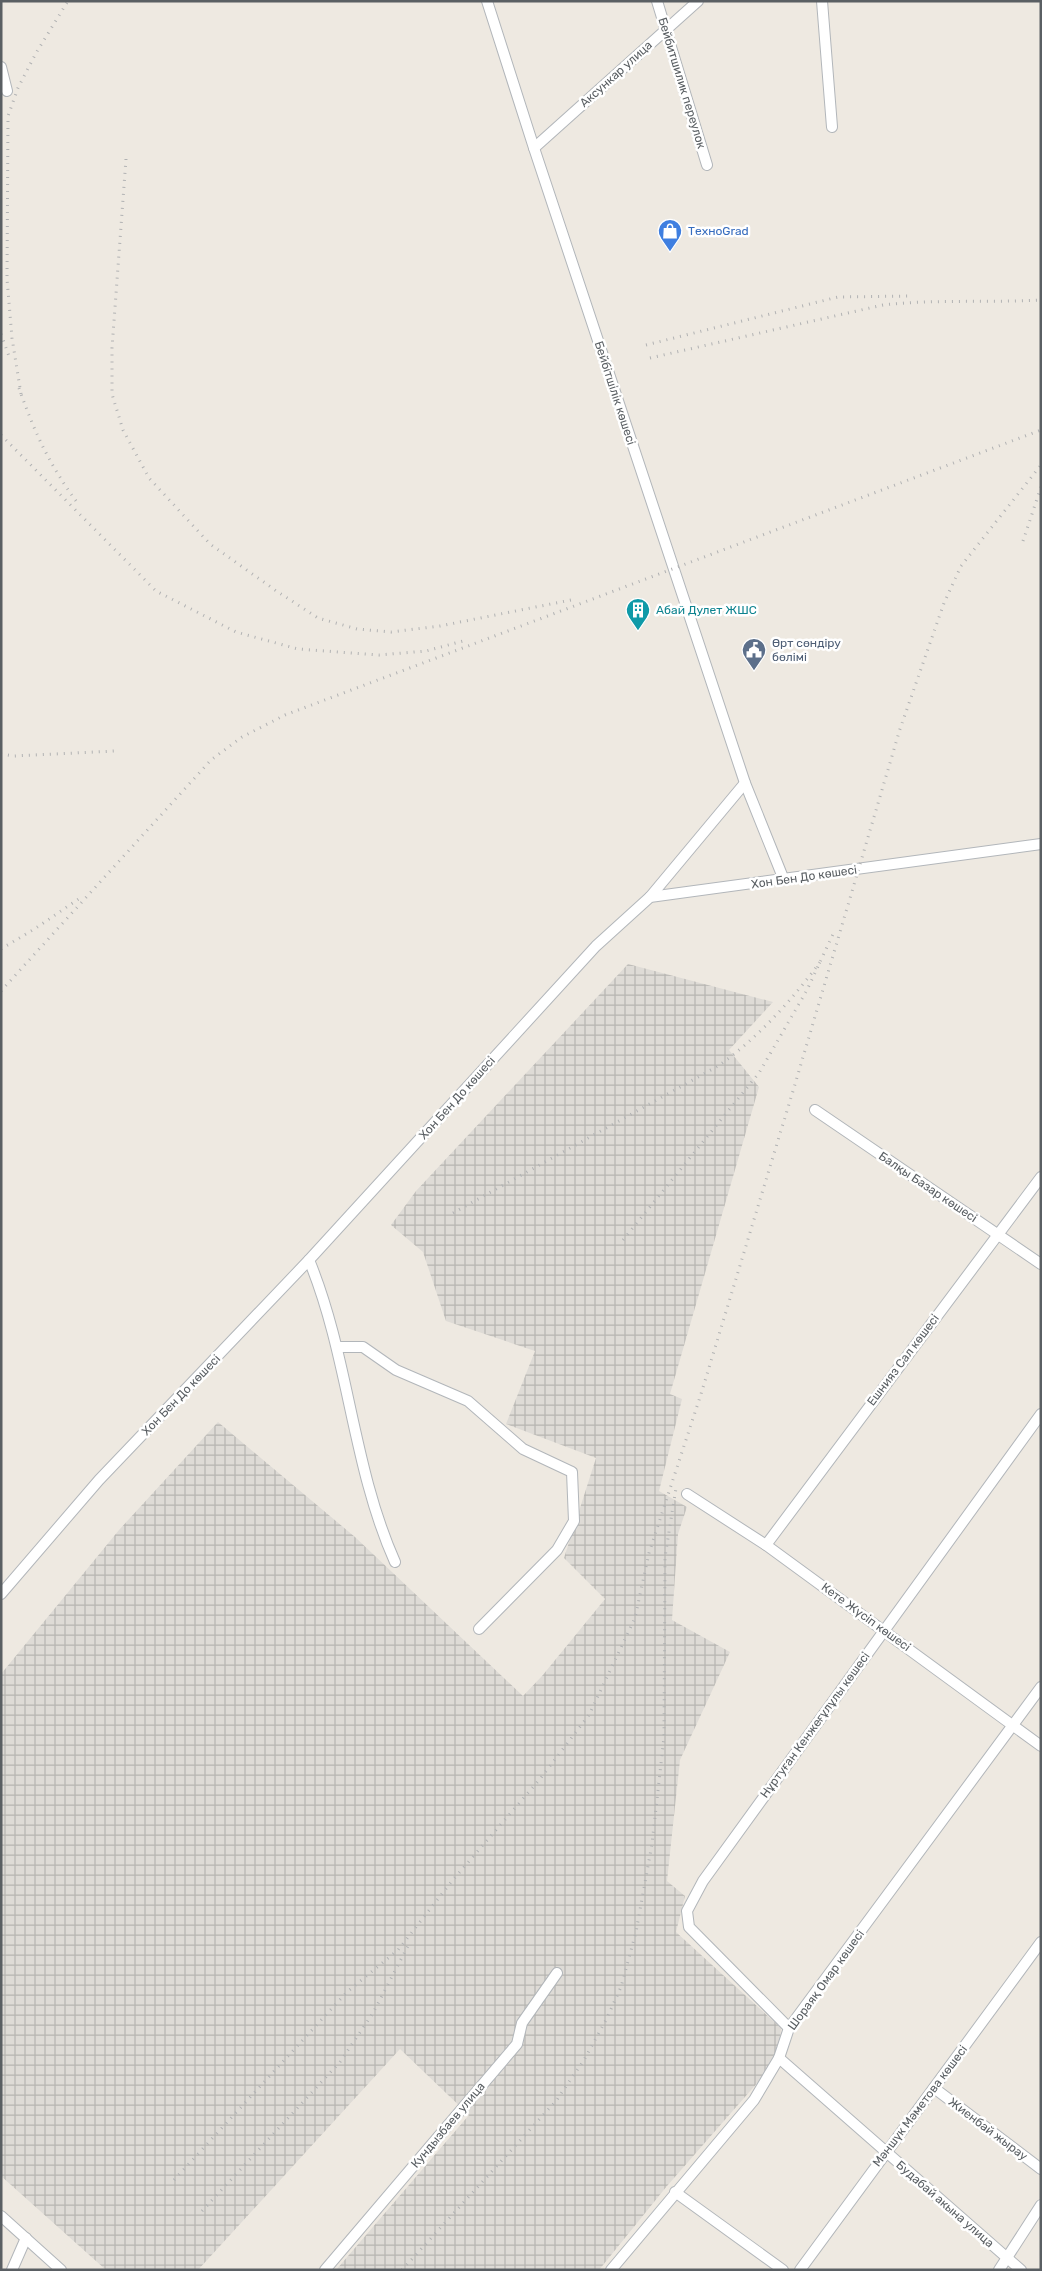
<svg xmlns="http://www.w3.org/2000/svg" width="1042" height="2271" font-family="Rubik,sans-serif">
<defs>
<pattern id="industrial-grid" width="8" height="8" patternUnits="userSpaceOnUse" patternTransform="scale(1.25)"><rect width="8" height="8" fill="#dedbd6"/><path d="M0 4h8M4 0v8" fill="none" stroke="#b7b5b1"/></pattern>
</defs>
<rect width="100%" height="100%" fill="#eee9e1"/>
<path fill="url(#industrial-grid)" d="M628,964L773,1002L729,1050L759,1087L670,1394L682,1399L659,1491L687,1507L678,1534L672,1620L730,1652L680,1760L667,1881L685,1896L676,1932L781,2028L779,2058L667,2186L599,2270H336L469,2115L400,2049L198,2270H106L1,2176V1674L119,1530L218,1422L355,1537L523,1696L542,1676L605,1599L564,1558L596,1458L506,1424L535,1351L446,1321L423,1252L391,1225L416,1191Z"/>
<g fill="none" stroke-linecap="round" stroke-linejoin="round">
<g stroke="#b2b6ba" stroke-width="12">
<g id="minor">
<path d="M487,1L534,148L745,783L784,880"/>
<path d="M657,1L707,165"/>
<path d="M822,1L832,127"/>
<path d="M1,67L7,91"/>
<path d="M534,148L698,1"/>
<path d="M650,897L745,783"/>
<path d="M815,1110L1041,1264"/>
<path d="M309,1260C349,1357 352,1466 395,1562"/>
<path d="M337,1347H363L396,1370L468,1401L523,1449L572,1472L574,1521L557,1550L479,1629"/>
<path d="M687,1494L766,1545L1041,1746"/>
<path d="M766,1545L1041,1177"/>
<path d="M1,1594L99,1480L309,1260L596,946L650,897L1041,844"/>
<path d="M789,2028L689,1927L687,1911L703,1881L1041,1414"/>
<path d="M779,2058L1021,2270"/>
<path d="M934,2088L1041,2169"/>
<path d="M675,2192L783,2270"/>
<path d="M1,2216L61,2270"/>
<path d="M12,2270L26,2238"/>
<path d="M325,2270L517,2044L522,2023L557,1973"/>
<path d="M611,2270L754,2100L779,2058L789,2028L1041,1687"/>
<path d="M800,2270L1041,1942"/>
<path d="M999,2270L1041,2205"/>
</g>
</g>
<use href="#minor" stroke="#fff" stroke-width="10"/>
<g stroke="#b1b2b3" stroke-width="3" stroke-dasharray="1 6" stroke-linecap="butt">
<path d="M126,159L112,348V394L123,430L149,478L210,544L275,590L318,618L357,629L391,632L440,626L576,599"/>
<path d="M1,334L10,359"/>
<path d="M646,345L838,297L912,296"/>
<path d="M650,358L883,305C935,299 988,303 1041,300"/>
<path d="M19,388C35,434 50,466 79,505"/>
<path d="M21,394L12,338L7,279L8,116L18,88L36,53L68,1"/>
<path d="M1,435L156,591L236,632L298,649L379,655L426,651L463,641"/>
<path d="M1023,541L1041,487"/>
<path d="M1,754L14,756L115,751"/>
<path d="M1,949L36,928L80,898"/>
<path d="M1,991L211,760L242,737L285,715L1041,430"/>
<path d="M453,1213L718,1066C756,1040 793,999 820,962"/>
<path d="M623,1240L759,1073L807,990L834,932"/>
<path d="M174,2180L347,1992L398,1950L452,1881L540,1779L589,1715L635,1618L649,1553L701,1394L793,1091L900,729L944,603L961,566L1041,465"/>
<path d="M202,2211L340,2062L373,2013L409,1944"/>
<path d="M402,2270L556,2101L584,2060L606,2020L621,1987L636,1932L652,1844L664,1737L665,1557L676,1488"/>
</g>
</g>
<defs>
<g id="shop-pin" transform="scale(1.25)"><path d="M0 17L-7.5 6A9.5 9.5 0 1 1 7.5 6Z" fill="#3f7fe0" stroke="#fff"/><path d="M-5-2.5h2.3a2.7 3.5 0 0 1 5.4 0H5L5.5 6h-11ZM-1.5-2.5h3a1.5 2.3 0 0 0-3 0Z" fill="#fff"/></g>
<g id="building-pin" transform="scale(1.25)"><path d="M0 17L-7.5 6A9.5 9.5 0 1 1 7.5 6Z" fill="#0f9aa8" stroke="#fff"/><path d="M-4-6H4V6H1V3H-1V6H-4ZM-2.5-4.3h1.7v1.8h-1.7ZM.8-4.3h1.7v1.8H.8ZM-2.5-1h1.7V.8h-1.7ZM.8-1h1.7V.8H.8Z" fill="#fff"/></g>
<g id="civic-pin" transform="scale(1.25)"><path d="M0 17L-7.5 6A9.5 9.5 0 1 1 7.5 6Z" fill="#5c6f8a" stroke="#fff"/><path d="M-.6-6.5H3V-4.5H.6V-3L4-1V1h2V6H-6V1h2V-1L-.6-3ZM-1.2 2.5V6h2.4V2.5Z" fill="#fff"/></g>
</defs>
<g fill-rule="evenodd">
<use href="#shop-pin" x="670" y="231"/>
<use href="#building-pin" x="638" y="610"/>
<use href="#civic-pin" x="754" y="650"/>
</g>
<g text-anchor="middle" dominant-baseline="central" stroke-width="5" stroke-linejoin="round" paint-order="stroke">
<g font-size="12" fill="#5a5f63" stroke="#fff">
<text transform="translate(616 74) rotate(-42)">Аксункар улица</text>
<text transform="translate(682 83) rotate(73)">Бейбитшилик переулок</text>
<text transform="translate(615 393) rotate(72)">Бейбітшілік көшесі</text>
<text transform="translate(804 877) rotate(-8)">Хон Бен До көшесі</text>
<text transform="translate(457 1098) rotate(-48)">Хон Бен До көшесі</text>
<text transform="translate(928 1187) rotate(34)">Балқы Базар көшесі</text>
<text transform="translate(903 1360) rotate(-53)">Ешнияз Сал көшесі</text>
<text transform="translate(181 1395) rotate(-46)">Хон Бен До көшесі</text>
<text transform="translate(866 1617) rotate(36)">Кете Жүсіп көшесі</text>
<text transform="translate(815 1725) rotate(-54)">Нұртуған Кенжеғұлұлы көшесі</text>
<text transform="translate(826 1980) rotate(-54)">Шораяқ Омар көшесі</text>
<text transform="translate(920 2106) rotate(-53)">Мәншүк Мәметова көшесі</text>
<text transform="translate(448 2125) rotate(-50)">Кундызбаев улица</text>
<text transform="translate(988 2129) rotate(37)">Жиенбай жырау</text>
<text transform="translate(945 2204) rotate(41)">Будабай акына улица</text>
</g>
<g font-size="12" fill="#366cbe" stroke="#fff" text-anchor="start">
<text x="688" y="231">ТехноGrad</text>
</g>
<g font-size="12" fill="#0d838f" stroke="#fff" text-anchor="start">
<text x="656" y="610">Абай Дулет ЖШС</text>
</g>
<g font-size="12" fill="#4e5e75" stroke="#fff" text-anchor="start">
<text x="772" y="643">Өрт сөндіру<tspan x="772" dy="14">бөлімі</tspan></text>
</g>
</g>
<rect width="1042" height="2271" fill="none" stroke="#5a5f63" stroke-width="5"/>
</svg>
